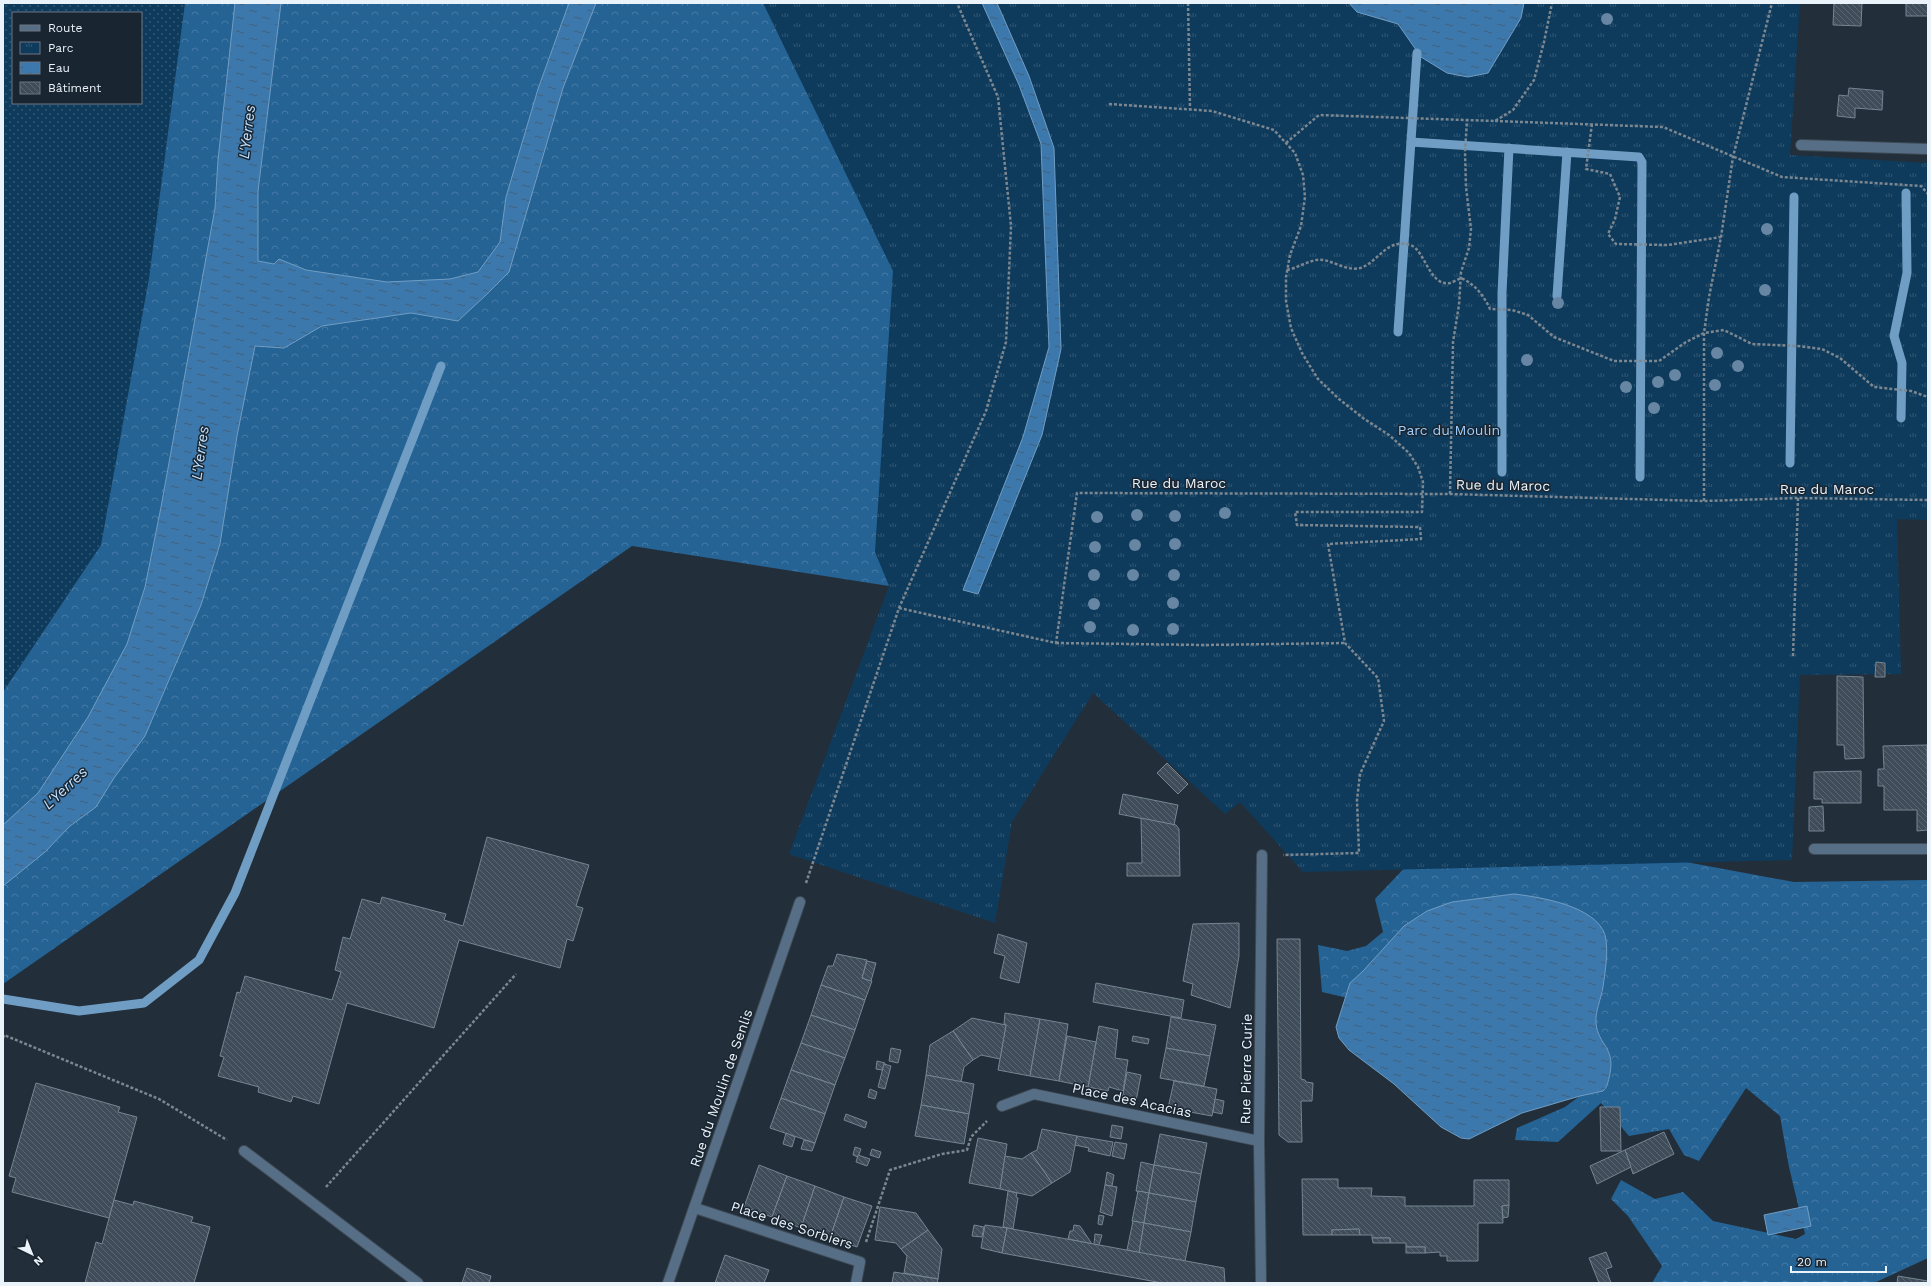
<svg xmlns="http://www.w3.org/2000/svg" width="1931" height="1286" font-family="'Work Sans',sans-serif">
<defs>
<pattern id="grass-dots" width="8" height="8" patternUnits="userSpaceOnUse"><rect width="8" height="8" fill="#0e3a5c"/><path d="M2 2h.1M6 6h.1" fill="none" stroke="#315774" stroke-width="1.8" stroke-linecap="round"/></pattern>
<pattern id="forest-crowns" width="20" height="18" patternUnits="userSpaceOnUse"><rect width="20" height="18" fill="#256395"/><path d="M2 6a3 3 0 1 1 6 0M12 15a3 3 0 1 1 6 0" fill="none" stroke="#457aa5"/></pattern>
<pattern id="park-tufts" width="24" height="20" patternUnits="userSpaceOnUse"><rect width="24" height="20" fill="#0e3a5c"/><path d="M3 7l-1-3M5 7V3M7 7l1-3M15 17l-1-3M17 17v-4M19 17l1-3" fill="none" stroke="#315774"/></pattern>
<pattern id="water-ripples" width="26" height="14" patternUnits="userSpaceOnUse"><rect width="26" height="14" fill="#3c78ac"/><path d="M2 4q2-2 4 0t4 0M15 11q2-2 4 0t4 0" fill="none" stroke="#41607c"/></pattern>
<pattern id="building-back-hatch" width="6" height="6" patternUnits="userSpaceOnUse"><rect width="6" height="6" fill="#3f4c59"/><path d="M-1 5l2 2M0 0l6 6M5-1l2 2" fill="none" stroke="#5b6672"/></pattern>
</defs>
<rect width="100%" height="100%" fill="#222f3a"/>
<path fill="url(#grass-dots)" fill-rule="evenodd" d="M3,3H185L149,278L101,545L3,692ZM13,13H141V103H13Z"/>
<g fill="url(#forest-crowns)">
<path d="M185,3H946L889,586L632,546L3,984V692L101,545L149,278Z"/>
<path d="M1643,854L1794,882L1928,880V1258L1874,1283H1652L1662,1266L1628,1216L1611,1199L1621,1180L1655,1199L1683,1192L1713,1221L1796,1239L1805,1234L1789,1167L1780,1116L1746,1088L1699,1161L1684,1155L1669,1129L1629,1136L1601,1103L1558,1142L1515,1140L1517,1128L1565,1107L1599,1082L1369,1003L1322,992L1318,945L1347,951L1366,946L1383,932L1375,899L1411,861Z"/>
</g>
<path fill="url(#park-tufts)" d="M763,3H1800L1790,155L1928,163V520L1897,519L1901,674L1800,675L1792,860L1303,872L1240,802L1225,814L1093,693L1012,822L995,923L789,854L889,586L875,552L893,271Z"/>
<g fill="url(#water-ripples)" stroke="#709dc3">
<path d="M235,3H281L258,191V261L274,264L279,259L306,270L387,282L450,279L478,272L500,242L506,197L538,89L569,3H596L563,88L509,272L486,295L458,321L411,313L322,326L284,348L255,346L237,436L220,544L201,605L145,736L114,778L96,807L70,826L45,852L3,886V825L38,793L88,717L127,644L145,587L161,507L215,208L218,160Z"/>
<path d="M982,3H997L1029,76L1054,148L1061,349L1042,435L978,594L963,590L1023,437L1049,347L1041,144L1019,85Z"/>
<path d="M1349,3H1524L1521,18L1488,73L1468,77L1447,73L1421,57L1398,24L1357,12Z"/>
<path d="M1514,894C1540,897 1596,906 1605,935C1609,950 1605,972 1603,987C1601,999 1595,1012 1596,1023C1598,1046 1617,1047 1609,1078C1608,1082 1607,1088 1603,1091L1580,1096L1522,1113L1469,1139L1461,1138L1441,1127L1394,1084L1349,1050L1339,1038L1336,1027L1350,983L1363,971L1404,926L1427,911L1452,902Z"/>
<path d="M1807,1206L1811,1226L1768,1235L1764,1215Z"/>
</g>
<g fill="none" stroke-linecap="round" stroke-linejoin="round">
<g stroke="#709dc3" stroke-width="9">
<path d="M1411,142L1639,157L1642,162L1640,477"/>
<path d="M1557,296L1567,152"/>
<path d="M1398,332L1417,53"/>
<path d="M1901,418L1902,363L1894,336L1907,273L1906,193"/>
<path d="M1790,463L1794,197"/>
<path d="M1502,472V293L1509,148"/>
<path d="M3,999L79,1011L144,1003L199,960L235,893L441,366"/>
</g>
</g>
<g fill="url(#building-back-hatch)" stroke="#768592">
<path d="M1834,3H1862L1861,26L1833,25Z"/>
<rect x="1906" y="3" width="22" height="13"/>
<path d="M1849,88L1883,91L1882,110L1855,108V118L1837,116L1839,95L1848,96Z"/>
<path d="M1876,662L1885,663V677H1875Z"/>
<path d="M1837,676L1863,677L1864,758L1845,759L1844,745H1837Z"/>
<path d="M1927,745L1928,830L1917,831V810H1884V786H1878V769H1884L1883,746Z"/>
<path d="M1167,763L1188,784L1178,794L1157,773Z"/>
<path d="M1861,771V803H1822V799H1814V772Z"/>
<path d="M1123,794L1178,805L1174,825L1119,814Z"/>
<path d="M1823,806L1824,831H1809V807Z"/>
<path d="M1141,818L1176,825L1179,829L1180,876H1127V863H1142Z"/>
<path d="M487,837L589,865L576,906L583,908L573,941L567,939L560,968L459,940L434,1028L347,1003L319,1104L293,1096L291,1102L258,1092L259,1087L218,1076L224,1057L220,1056L237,992L240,993L245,976L332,1000L341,972L335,970L343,937L350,939L362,899L380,904L382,897L446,914L444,920L463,926Z"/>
<path d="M1239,923V956L1230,1008L1191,995L1193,984L1183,981L1193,924Z"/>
<path d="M998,934L1027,943L1019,983L1000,978L1005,956L994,953Z"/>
<path d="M1277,939H1300L1301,1079L1305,1080L1306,1082L1313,1083L1312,1101H1301L1302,1142H1288L1279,1135Z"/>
<path d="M837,954L867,960L862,978L872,981L865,1000L821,985L828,966H833Z"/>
<path d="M867,961L876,963L871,981L862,978Z"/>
<path d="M1096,983L1184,1000L1181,1018L1093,1002Z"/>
<path d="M821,985L865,1000L855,1030L811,1015Z"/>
<path d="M1005,1013L1040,1019L1030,1076L998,1070L1006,1025L1004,1024Z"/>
<path d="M811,1015L855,1030L845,1058L801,1043Z"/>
<path d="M1171,1017L1216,1025L1210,1056L1166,1048Z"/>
<path d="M972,1018L1006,1025L1000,1059L981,1055L973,1060L953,1031Z"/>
<path d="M1040,1019L1068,1024L1059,1081L1030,1076Z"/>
<path d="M1099,1026L1118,1030L1115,1058L1128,1060L1123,1091L1109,1087L1108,1091L1088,1087Z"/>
<path d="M953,1031L973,1060L964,1067L961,1082L926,1075L930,1045Z"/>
<path d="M1067,1036L1096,1042L1088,1087L1059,1081Z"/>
<path d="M1133,1036L1149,1039L1148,1044L1132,1041Z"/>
<path d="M801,1043L845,1058L835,1085L791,1070Z"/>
<path d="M891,1048L901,1050L898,1063L889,1061Z"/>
<path d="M1166,1048L1210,1056L1204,1086L1160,1078Z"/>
<path d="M877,1061L885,1063L882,1070L876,1069Z"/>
<path d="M884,1064L891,1066L885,1089L878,1087Z"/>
<path d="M791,1070L835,1085L825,1114L781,1098Z"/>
<path d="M1127,1072L1141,1075L1136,1101L1122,1099Z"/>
<path d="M926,1075L974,1084L969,1114L921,1105Z"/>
<path d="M1174,1081L1217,1089L1212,1116L1168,1108Z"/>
<path d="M36,1083L120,1107L118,1112L137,1117L109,1218L12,1192L16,1178L9,1176Z"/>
<path d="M870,1089L877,1092L875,1099L868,1097Z"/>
<path d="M781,1098L825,1114L815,1143L770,1128Z"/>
<path d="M1215,1099L1224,1101L1222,1114L1213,1112Z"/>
<path d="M921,1105L969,1114L964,1144L915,1136Z"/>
<path d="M1600,1107H1620L1621,1151H1601Z"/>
<path d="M846,1114L867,1122L865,1128L844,1120Z"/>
<path d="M1112,1125L1123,1127L1121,1139L1110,1137Z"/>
<path d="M1042,1129L1077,1136L1070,1172L1052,1183L1031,1153L1037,1150Z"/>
<path d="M1664,1132L1674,1154L1633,1174L1625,1150Z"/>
<path d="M786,1133L795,1137L792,1147L783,1144Z"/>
<path d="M1160,1134L1207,1143L1201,1174L1154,1165Z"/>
<path d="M1077,1136L1113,1142L1110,1156L1088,1151L1089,1148L1075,1145Z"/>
<path d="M978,1138L1007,1144L1000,1189L969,1183Z"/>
<path d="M804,1140L815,1143L812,1151L801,1149Z"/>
<path d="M1115,1142L1127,1144L1124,1159L1112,1156Z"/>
<path d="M855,1147L861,1149L858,1157L853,1155Z"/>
<path d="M872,1149L881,1152L879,1158L870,1155Z"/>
<path d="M1625,1150L1631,1167L1597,1184L1590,1166Z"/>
<path d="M1031,1153L1052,1183L1032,1196L1000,1189L1005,1156L1022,1159Z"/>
<path d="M858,1155L870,1159L867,1166L856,1162Z"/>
<path d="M1141,1162L1154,1165L1149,1193L1136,1191Z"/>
<path d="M759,1165L787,1176L772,1217L744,1207Z"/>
<path d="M1154,1165L1201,1174L1196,1202L1149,1193Z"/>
<path d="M1107,1172L1114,1175L1112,1186L1105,1185Z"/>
<path d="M787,1176L815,1186L801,1228L772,1217Z"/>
<path d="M1302,1179H1338V1188H1372L1371,1196L1405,1197V1206H1474V1180H1509V1205L1502,1206L1503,1223H1478V1261H1447V1256H1440V1252L1425,1253V1247H1406V1243H1390V1238H1372V1235H1360L1359,1229L1332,1230V1235H1303Z"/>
<path d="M1105,1185L1117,1187L1112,1216L1100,1212Z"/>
<path d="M815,1186L844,1197L830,1238L801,1228Z"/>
<path d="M1008,1191L1017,1193L1016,1197L1018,1198L1013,1229L1003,1227Z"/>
<path d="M1138,1191L1149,1193L1144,1223L1132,1221Z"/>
<path d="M1149,1193L1196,1202L1191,1232L1144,1223Z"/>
<path d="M844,1197L872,1206L857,1247L830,1238Z"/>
<path d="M114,1200L133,1205L134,1201L193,1217L191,1222L210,1227L194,1283H85L96,1242L102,1244Z"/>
<path d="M1509,1205L1508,1217L1503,1218L1502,1206Z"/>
<path d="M880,1207L916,1213L928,1230L901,1249L896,1243L875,1240Z"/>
<path d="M1099,1215L1104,1216L1102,1225L1098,1224Z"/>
<path d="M1133,1221L1144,1223L1139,1253L1127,1250Z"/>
<path d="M1144,1223L1191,1232L1185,1261L1139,1253Z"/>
<path d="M974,1225L984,1227L982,1237L972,1236Z"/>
<path d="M985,1225L1007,1228L1002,1253L981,1248Z"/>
<path d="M1074,1225L1080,1226L1092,1244L1068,1239L1070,1231H1073Z"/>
<path d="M1007,1228L1224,1268L1225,1283H1162L1002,1253Z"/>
<path d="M1359,1229L1360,1235H1332V1230Z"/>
<path d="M928,1230L942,1249L938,1279L904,1273L907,1256L901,1249Z"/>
<path d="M1095,1234L1102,1235L1099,1245L1094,1244Z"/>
<path d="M1372,1238H1390V1243H1373Z"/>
<rect x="1406" y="1247" width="19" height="6"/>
<path d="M1606,1252L1612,1267L1606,1269L1611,1283H1599L1589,1258Z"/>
<path d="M725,1255L769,1270L764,1283H715Z"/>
<path d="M467,1268L491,1276L489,1283H462Z"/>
<path d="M894,1272L938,1279L937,1283H892Z"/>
<path d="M1898,1276L1928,1281V1283H1897Z"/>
</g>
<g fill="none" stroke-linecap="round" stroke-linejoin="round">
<g stroke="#3e4a55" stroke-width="12">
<g id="minor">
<path d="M1801,145L1928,149"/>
<path d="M1814,849H1928"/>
<path d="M1002,1106L1034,1094L1259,1141"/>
<path d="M244,1151L418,1283"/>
<path d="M695,1208L860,1262L856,1283"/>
<path d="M668,1283L800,902"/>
<path d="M1261,1283L1259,1141L1262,855"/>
</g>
</g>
<g stroke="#7c8790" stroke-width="2.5" stroke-dasharray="3 2" stroke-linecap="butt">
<path d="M1188,3L1190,109"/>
<path d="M1109,104L1212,111L1274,130L1295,153L1303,175L1305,197L1301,226L1290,255L1286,277V301L1291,328L1302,353L1318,379L1339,399L1363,418L1389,435L1409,453L1418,467L1423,482L1422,512H1295L1297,525L1420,527L1421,539L1328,544L1345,643L1378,678L1384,721L1360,774L1357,800L1359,853L1283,855"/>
<path d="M1495,121L1663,127L1782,177L1921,186L1928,194"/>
<path d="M1592,124L1586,169L1610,174L1620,197L1615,219L1608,234L1616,244L1668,245L1721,237"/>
<path d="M1286,143L1319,115L1495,121L1513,110L1534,80L1544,42L1552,3"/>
<path d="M1287,270C1297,268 1306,262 1316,260C1330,257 1347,274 1363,267C1380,259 1388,238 1410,245C1425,249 1429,287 1450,283C1453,282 1457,280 1461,278C1475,284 1484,296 1490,309L1512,310L1528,315L1554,337L1614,361H1659L1686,342L1704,333L1724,330L1752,344L1798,346L1822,349L1840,358L1874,387L1911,391L1928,397"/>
<path d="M1450,494L1453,342L1459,305L1461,272L1469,248L1471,229L1466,187L1465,152L1467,120"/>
<path d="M1704,501V333L1709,297L1721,237L1733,157L1772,3"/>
<path d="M899,608L1056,643L1077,493L1450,494L1704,501L1798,498L1928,500"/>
<path d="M1056,643L1205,645L1345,643"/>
<path d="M1793,656L1798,498"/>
<path d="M806,883L899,608L986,411L1006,342L1011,226L998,97L957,3"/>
<path d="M3,1038L4,1035L159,1099L227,1140"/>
<path d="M326,1187L516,974"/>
<path d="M866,1242L890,1170L942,1154L967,1150L971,1137L987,1121"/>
</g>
<use href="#minor" stroke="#576f86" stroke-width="10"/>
</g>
<g fill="#6686a3">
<circle cx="1607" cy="19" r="6"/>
<circle cx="1767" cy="229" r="6"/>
<circle cx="1765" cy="290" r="6"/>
<circle cx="1558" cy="303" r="6"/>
<circle cx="1717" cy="353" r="6"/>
<circle cx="1527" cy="360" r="6"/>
<circle cx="1738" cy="366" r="6"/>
<circle cx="1675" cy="375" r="6"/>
<circle cx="1658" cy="382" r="6"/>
<circle cx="1715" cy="385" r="6"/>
<circle cx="1626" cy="387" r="6"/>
<circle cx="1654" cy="408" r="6"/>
<circle cx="1225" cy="513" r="6"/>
<circle cx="1137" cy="515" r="6"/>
<circle cx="1175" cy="516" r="6"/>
<circle cx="1097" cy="517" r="6"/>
<circle cx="1175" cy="544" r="6"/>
<circle cx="1135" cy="545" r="6"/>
<circle cx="1095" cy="547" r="6"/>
<circle cx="1094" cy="575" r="6"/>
<circle cx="1133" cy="575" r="6"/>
<circle cx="1174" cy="575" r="6"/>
<circle cx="1173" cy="603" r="6"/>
<circle cx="1094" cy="604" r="6"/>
<circle cx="1090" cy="627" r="6"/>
<circle cx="1173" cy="629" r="6"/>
<circle cx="1133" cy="630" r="6"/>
</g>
<g text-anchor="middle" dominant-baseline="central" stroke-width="3" stroke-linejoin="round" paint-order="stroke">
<g font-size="14" fill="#9ecdf9" stroke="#192530">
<text x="1449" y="430">Parc du Moulin</text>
</g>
<g font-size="14" fill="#eaf2fa" stroke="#192530">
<text x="1179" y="483">Rue du Maroc</text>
<text transform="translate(1503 485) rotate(1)">Rue du Maroc</text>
<text x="1827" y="489">Rue du Maroc</text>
<text transform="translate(1246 1069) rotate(-89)">Rue Pierre Curie</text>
<text transform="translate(721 1088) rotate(-71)">Rue du Moulin de Senlis</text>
<text transform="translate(1132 1100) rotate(12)">Place des Acacias</text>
<text transform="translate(792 1225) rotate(18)">Place des Sorbiers</text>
</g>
<g font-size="15" font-style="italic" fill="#c0e0fe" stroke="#192530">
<text transform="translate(247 132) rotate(-83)">L'Yerres</text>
<text transform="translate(200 453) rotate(-82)">L'Yerres</text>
<text transform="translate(65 788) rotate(-43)">L'Yerres</text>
</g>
</g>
<rect width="1931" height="1286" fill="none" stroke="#eaf2fa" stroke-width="8"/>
<rect x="12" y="12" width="130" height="92" fill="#192530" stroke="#6d7781"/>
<rect x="20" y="25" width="20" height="6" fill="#576f86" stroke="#6d7781"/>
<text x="48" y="32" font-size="12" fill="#eaf2fa">Route</text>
<rect x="20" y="42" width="20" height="12" fill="url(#park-tufts)" stroke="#6d7781"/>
<text x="48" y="52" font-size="12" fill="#eaf2fa">Parc</text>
<rect x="20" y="62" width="20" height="12" fill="url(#water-ripples)" stroke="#6d7781"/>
<text x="48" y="72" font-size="12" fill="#eaf2fa">Eau</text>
<rect x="20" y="82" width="20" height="12" fill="url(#building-back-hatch)" stroke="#6d7781"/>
<text x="48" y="92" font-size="12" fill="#eaf2fa">Bâtiment</text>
<g transform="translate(32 1254) rotate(137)" stroke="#192530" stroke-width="3" paint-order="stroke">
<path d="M0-3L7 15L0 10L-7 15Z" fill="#eaf2fa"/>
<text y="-6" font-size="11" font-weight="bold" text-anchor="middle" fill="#eaf2fa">N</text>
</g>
<path d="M1791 1266v6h95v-6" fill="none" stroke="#eaf2fa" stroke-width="2"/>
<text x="1797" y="1266" font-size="12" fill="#eaf2fa" stroke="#192530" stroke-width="3" paint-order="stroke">20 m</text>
</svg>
